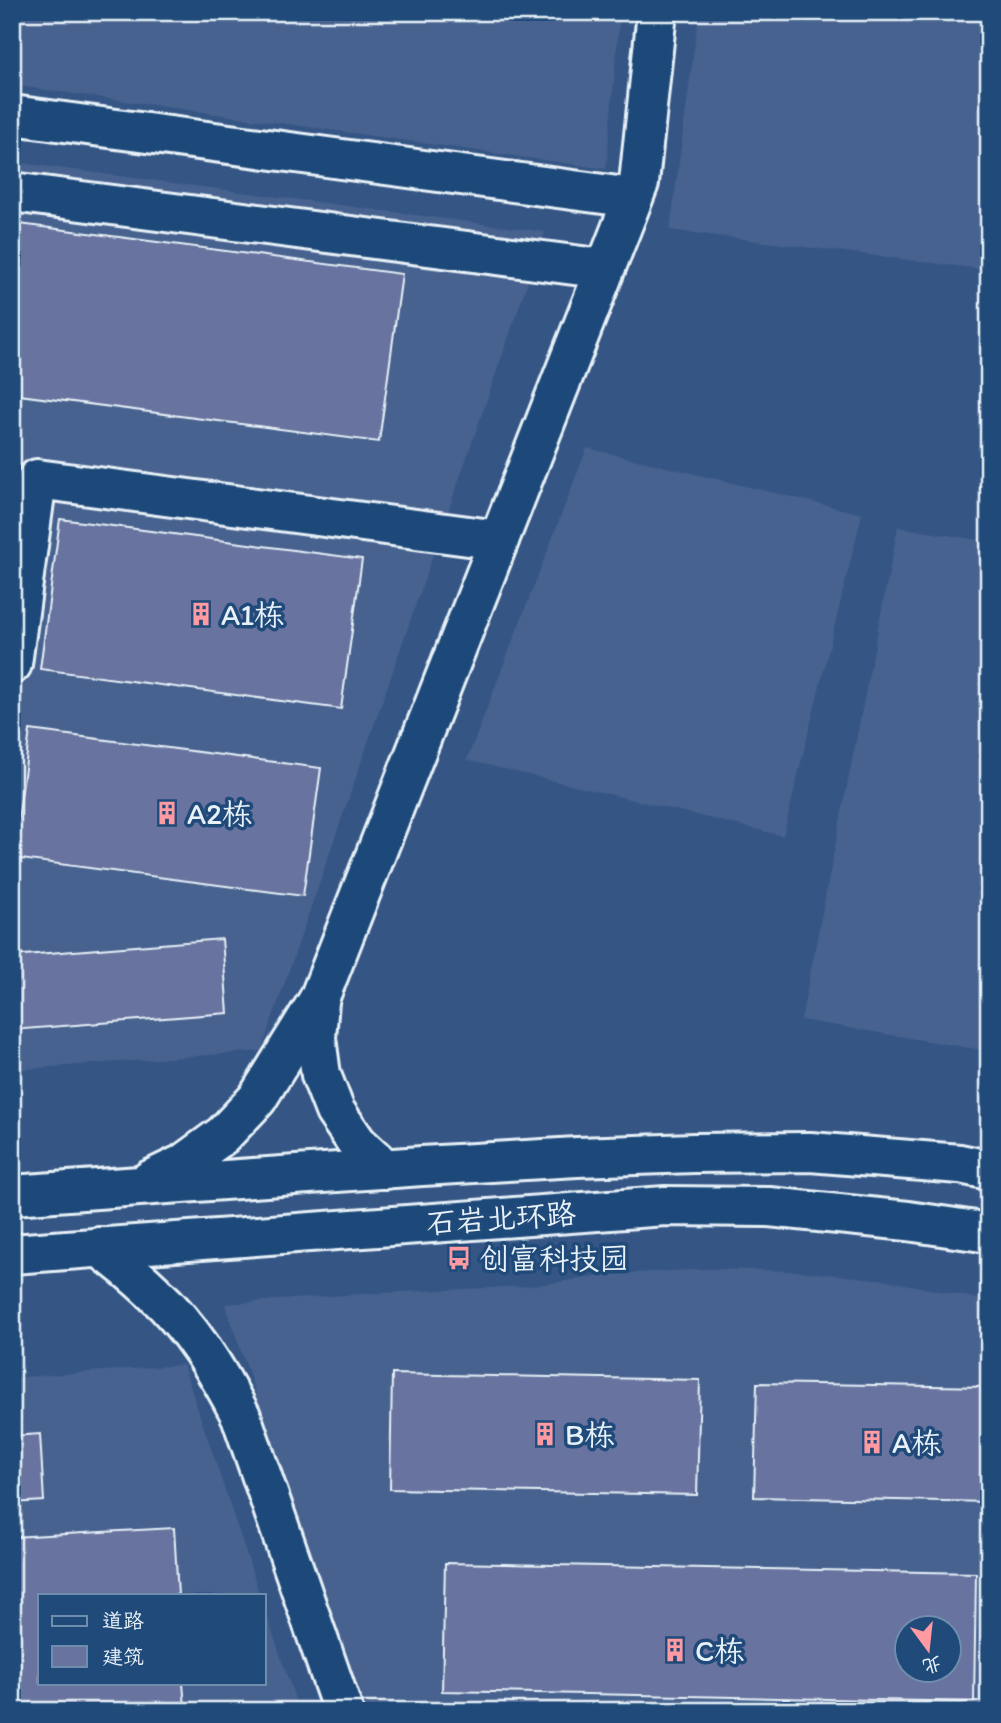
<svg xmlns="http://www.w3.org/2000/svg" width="1001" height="1723" font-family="Itim,'LXGW WenKai TC',sans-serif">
<rect width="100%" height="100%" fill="#355685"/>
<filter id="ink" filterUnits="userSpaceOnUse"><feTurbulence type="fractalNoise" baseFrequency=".0143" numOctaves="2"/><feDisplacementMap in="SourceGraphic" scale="14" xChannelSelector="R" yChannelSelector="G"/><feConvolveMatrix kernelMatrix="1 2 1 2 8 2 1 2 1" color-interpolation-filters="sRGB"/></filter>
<g filter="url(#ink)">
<g fill="#47628f" fill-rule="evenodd">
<path d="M12,12H620L606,169L12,85Z"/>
<path d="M699,12H989V270L670,230Z"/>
<path d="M12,162L545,232L261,1051L12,1070Z"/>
<path d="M587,448L862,514L783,836L467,760Z"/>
<path d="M898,527L989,542V1051L801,1020Z"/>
<path d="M707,1269L797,1271L885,1280L989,1301V1711H365L225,1304L361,1294L530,1286L618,1274ZM906,1628H948V1670H906Z"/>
<path d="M183,1365L260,1595H40V1683H264V1607L299,1711H12V1378Z"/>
</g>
<g fill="#68739f" stroke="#e8f1f8" stroke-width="2" fill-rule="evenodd">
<path d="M12,223L402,274L379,442L12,394Z"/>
<path d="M60,519L362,559L341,709L40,669Z"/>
<path d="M30,730L321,768L303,896L13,858Z"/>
<path d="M222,939L228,1013L12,1030V956Z"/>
<path d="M392,1374L700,1380L697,1495L390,1489Z"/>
<path d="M757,1383L989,1387V1502L754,1497Z"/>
<path d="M40,1434L44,1501L12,1503V1436Z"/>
<path d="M174,1528L178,1595H40V1683H183L185,1707L121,1711H12V1537Z"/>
<path d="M445,1563L976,1573L974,1702L442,1691ZM906,1628H948V1670H906Z"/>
</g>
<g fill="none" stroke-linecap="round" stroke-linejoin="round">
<g stroke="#e8f1f8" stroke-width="44">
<g id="minor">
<path d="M12,115L633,198"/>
<path d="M12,192L605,269"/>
<path d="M12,664L37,479L499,540"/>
<path d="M319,999L639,183L657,12"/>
<path d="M99,1247C118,1261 136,1276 153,1292C191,1327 218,1371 241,1416L343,1711"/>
</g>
</g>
<g stroke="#e8f1f8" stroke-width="44">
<g id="major">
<path d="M319,1001L316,1038L321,1075L335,1111L357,1143L385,1169"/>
<path d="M150,1180L183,1164L223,1135L257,1099L319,999"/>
<path d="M12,1195L422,1166L577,1157L694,1153L810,1152L960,1164L989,1170"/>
<path d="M12,1254L665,1206L769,1207L908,1221L989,1233"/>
</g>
</g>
<use href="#minor" stroke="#1f4a7a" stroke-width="38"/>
<use href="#major" stroke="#1f4a7a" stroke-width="38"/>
</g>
</g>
<defs>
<g id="building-bare" transform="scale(1.89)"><path d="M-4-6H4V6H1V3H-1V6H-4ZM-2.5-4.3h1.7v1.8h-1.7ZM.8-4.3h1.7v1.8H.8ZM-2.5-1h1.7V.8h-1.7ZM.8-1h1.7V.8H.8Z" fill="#ff9aa2" stroke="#1f4a7a" stroke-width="2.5" paint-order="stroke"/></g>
<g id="bus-bare" transform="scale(1.89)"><path d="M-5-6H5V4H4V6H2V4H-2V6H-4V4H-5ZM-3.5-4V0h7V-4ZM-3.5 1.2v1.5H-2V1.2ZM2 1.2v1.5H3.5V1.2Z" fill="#ff9aa2" stroke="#1f4a7a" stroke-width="2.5" paint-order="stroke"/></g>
</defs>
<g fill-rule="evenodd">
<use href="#building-bare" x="201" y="614"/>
<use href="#building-bare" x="167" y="813"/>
<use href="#bus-bare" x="459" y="1258"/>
<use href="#building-bare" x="545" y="1434"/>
<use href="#building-bare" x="872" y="1442"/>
<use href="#building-bare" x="675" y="1650"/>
</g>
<g text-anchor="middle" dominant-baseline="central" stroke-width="7" stroke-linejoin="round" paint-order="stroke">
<g font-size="30" fill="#e8f1f8" stroke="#1f4a7a" text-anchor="start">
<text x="221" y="614">A1栋</text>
<text x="187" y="813">A2栋</text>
<text x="479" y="1258">创富科技园</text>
<text x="565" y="1434">B栋</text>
<text x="892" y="1442">A栋</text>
<text x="695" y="1650">C栋</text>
</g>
<g font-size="30" fill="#e8f1f8" stroke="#1f4a7a">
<text transform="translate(501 1218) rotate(-4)">石岩北环路</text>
</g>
</g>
<rect width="1001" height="1723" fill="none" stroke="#1f4a7a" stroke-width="42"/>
<rect x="21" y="21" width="959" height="1681" fill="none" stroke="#e8f1f8" stroke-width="2.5" filter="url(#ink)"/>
<rect x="38" y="1594" width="228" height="91" fill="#1f4a7a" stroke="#6f8dac" stroke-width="2"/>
<rect x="52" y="1616" width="35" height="10" fill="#1f4a7a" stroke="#6f8dac" stroke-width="2"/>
<text x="102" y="1628" font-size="21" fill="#e8f1f8">道路</text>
<rect x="52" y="1646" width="35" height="21" fill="#68739f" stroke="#6f8dac" stroke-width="2"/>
<text x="102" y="1664" font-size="21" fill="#e8f1f8">建筑</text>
<g transform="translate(928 1649) rotate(165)"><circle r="33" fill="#1f4a7a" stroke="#6f8dac" stroke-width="2"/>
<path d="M0-5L12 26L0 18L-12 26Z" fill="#ff9aa2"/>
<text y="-10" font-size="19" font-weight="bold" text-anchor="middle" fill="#e8f1f8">北</text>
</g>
</svg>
